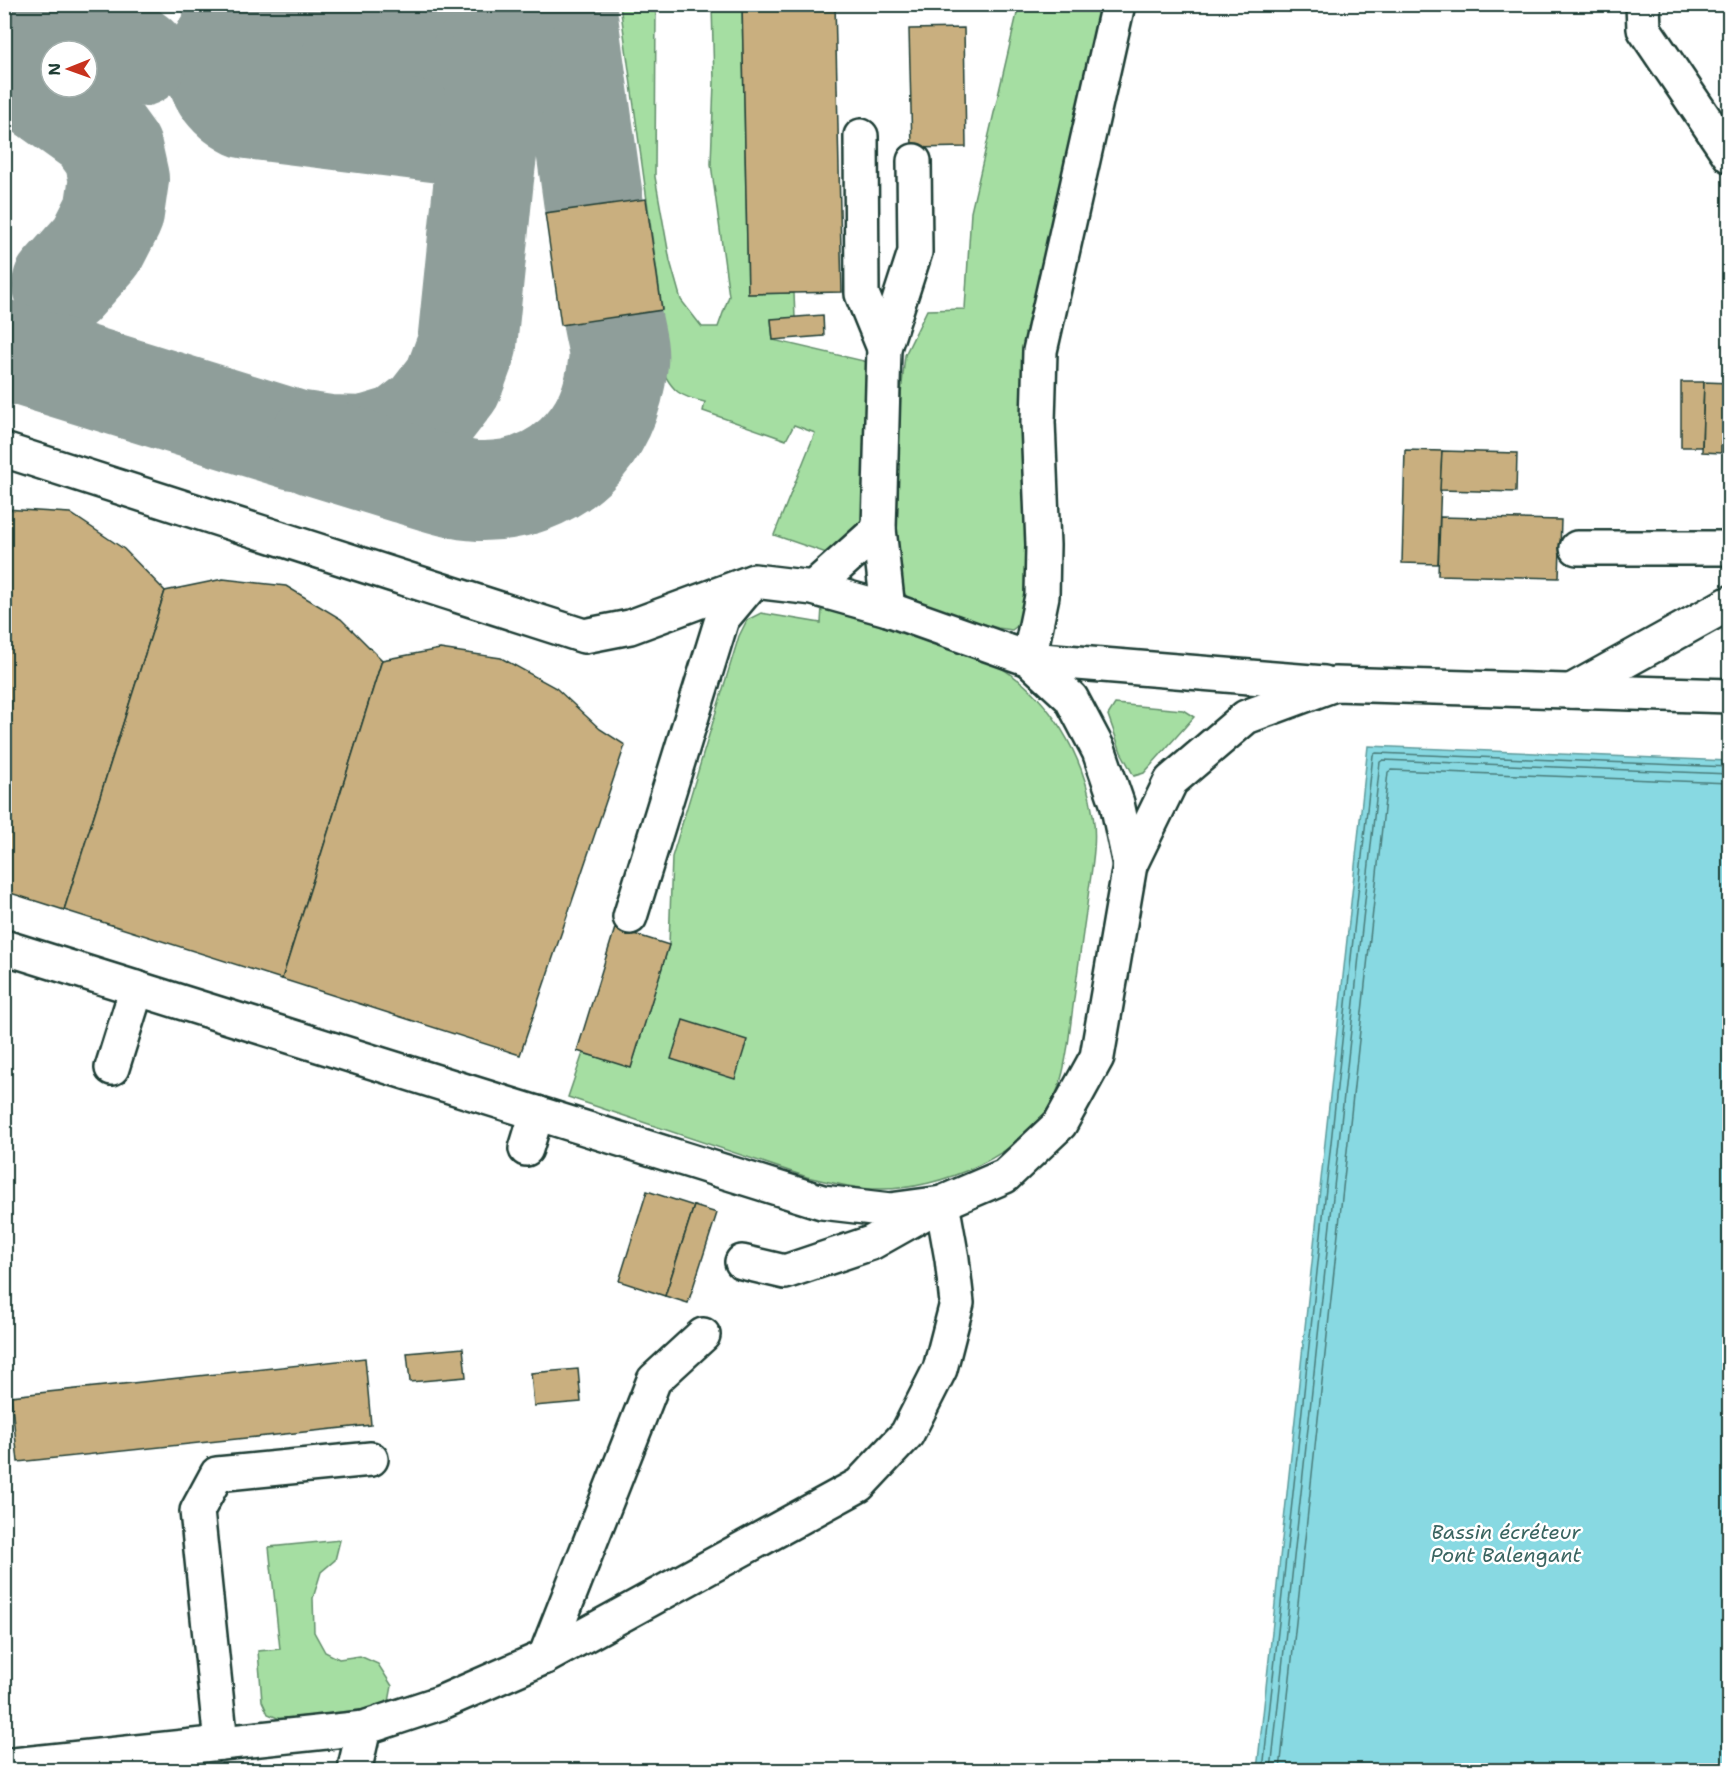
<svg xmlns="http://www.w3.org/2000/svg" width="1734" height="1775" font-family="'Shantell Sans',sans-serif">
<rect width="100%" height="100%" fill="#fff"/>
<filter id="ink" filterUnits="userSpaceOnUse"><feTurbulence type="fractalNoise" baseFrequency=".0167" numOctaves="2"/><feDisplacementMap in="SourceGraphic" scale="12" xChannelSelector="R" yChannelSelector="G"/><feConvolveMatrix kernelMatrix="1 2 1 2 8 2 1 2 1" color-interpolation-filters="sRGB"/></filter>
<g filter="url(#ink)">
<g fill="#a5dea2" stroke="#628e6b" stroke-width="1.5">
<path d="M620,5H656L655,177L670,261L681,300L702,327H718L729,296L711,164L714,82L712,5H742L748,294L794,293L795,318L771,320L773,340L868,362L862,532L835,556L774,535L815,433L794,425L786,440L703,411L705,402C696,400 686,398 678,392C658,376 652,336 649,312L662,309Z"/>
<path d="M1019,5H1103L1030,327L1033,578L1021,623L1012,630L998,628L913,604L904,593L897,579L895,555L896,445L905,355L927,310L965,309L971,212Z"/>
<path d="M822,607C880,623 945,635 998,666C1050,696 1084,756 1093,815C1098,844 1090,876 1087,905C1080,952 1074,998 1068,1045C1065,1063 1062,1082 1054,1098C1025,1155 940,1190 879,1189C855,1189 830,1182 807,1177L568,1097L583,1053L631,1067L669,945L672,857L739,636L747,620L761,613L821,623Z"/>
<path d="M1115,704L1183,710L1194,717L1144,773L1134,776L1121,752L1108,715Z"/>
<path d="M340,1540L335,1560L321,1572L313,1598L314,1632L325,1652L339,1659L360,1656L378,1664L392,1686L389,1702L361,1710L280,1719L268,1714L262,1701L258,1651L280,1649L269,1547Z"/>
</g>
<path fill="#88d9e2" stroke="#5e9b9c" stroke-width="1.5" d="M1368,746L1729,761V1770H1257Z"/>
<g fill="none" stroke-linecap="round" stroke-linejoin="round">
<g stroke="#497b7a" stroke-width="1.5">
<path d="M1263,1770L1373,755L1376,753L1730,767"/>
<path d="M1271,1770L1380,762L1383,760L1730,774"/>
<path d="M1280,1770L1388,772L1391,770L1730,783"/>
</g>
<g stroke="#8f9e9a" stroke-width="100">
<path d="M232,4L246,19L258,25L459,51C487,49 506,35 504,4"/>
<path d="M566,4L594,206"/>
<path d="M258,25C207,36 202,86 248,109L449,134C459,134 467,133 476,128C494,118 499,85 490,68C488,65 483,62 479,59"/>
<path d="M62,285L97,246L114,213L119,179L113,152L97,130L30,82L20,67L17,50L21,34L33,19L47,11H67L138,57L68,4"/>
<path d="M4,350L295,440L329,445L365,446L402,435L429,414L453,383L467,345L484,178L506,4"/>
<path d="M316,446C346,455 377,465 407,474C431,481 454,490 479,491C556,493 611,438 618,363C620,349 614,332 612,318"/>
</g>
</g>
<g fill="#c9af7f" stroke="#1f3d34" stroke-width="1.5">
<path d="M742,4H835L842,292L748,294Z"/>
<path d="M964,28L966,147L912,148L909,29Z"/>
<path d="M646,199L662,310L561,325L545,213Z"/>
<path d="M823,315L824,336L773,340L771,319Z"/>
<path d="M1681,382H1704L1702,447H1681Z"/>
<path d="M1704,382L1730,383V442H1721V453L1702,452Z"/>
<path d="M1405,450L1442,451L1438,564L1402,563Z"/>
<path d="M1442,451L1517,453L1516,492L1440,490Z"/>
<path d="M4,509L70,513L124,549L165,591L64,910L4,891Z"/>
<path d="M1440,517L1561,520L1559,578L1438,575Z"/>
<path d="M223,579L286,586L341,619L382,660L282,979L64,910L165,591Z"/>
<path d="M440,649L501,658L556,688L600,729L625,745L520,1055L282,979L382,660Z"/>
<path d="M615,928L669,945L631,1068L577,1051Z"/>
<path d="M683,1020L747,1040L735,1079L671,1059Z"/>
<path d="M647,1191L694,1206L665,1296L619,1281Z"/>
<path d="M694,1206L717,1213L688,1303L665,1296Z"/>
<path d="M463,1348L466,1377L410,1382L407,1353Z"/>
<path d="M365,1358L371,1425L18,1462L11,1396Z"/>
<path d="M578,1369L581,1402L534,1406L531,1373Z"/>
</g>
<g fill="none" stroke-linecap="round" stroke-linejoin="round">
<g stroke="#1f3d34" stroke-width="38">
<g id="minor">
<path d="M1118,4L1040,351L1038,422L1043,545L1042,596L1029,659L1071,698L1099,751L1117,803L1130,865"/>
<path d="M1643,4L1644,29L1730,156"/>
<path d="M861,136L862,294L884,348"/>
<path d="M4,450L584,636L630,627L754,581L813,588L888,609L1029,659L1324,683"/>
<path d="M1577,548H1730"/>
<path d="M813,588L879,529"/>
<path d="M888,609L879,529L884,348L915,252L914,161"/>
<path d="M1571,691L1730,603"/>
<path d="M630,917L722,619L753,582"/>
<path d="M4,947L822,1202L890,1210L942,1203L1005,1176L1060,1124L1097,1057L1130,865L1171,781L1246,717L1335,684L1730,696"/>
<path d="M112,1068L137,988"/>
<path d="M526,1149L537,1113"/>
<path d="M545,1657L654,1380L703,1335"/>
<path d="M364,1728L440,1703L545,1657L859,1485L907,1434L940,1369L957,1303L952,1259L942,1203L871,1243L785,1272L742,1262"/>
<path d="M221,1743L197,1511L217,1474L371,1459"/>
<path d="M4,1766L364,1728L356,1763"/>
</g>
</g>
<use href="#minor" stroke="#fff" stroke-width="33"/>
</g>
</g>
<g text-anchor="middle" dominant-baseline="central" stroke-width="5" stroke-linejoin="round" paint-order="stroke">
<g font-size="20" font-style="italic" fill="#396460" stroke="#fff">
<text x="1506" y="1532">Bassin écréteur<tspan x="1506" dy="23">Pont Balengant</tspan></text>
</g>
</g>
<rect width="1734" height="1775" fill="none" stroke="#fff" stroke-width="24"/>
<rect x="12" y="12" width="1710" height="1751" fill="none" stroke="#1f3d34" stroke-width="2" filter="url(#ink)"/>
<g transform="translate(69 69) rotate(269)"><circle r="28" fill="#ffffff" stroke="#a5b1ae" stroke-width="1.5"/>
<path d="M0-4.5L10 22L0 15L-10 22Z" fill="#c8321e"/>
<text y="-9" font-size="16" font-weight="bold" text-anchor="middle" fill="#1f3d34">N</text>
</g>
</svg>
